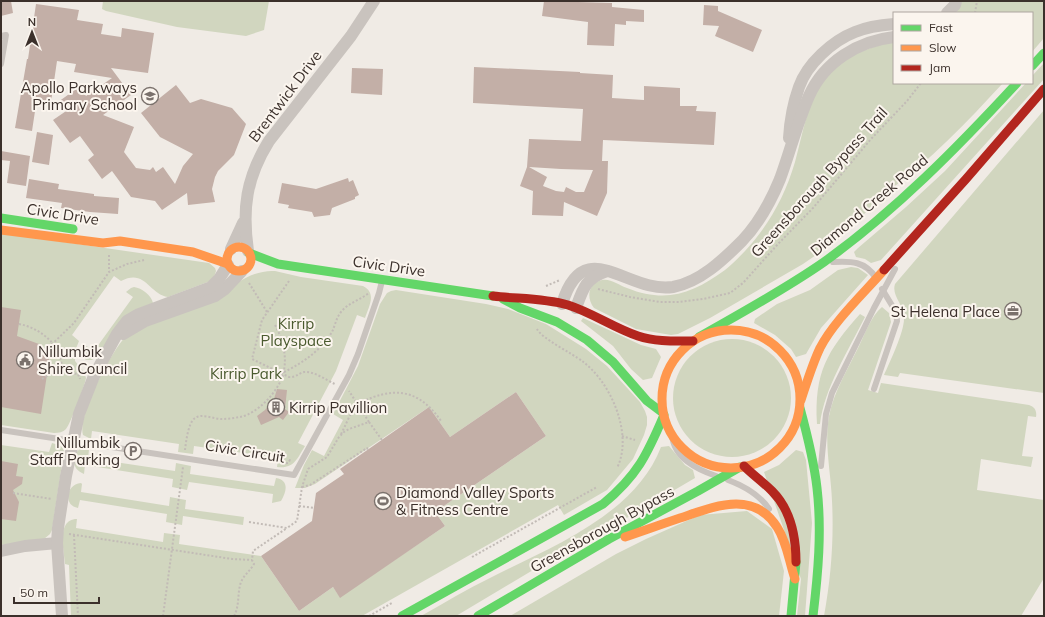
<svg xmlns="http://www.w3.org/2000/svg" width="1045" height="617" font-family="Mulish,sans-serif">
<rect width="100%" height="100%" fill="#f0ebe5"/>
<g fill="#d1d6bf">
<path d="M103,1H269L264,30L246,36L177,27L106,11L102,9Z"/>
<path d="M962,1H1044V38L1032,52V13H956Z"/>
<path d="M894,41V83H1003C967,122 930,161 887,192L888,194L864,214L838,240L803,264L710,318L678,334L671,335L636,329L594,308C586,298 588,283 602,280C610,278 619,285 627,288C667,304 693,293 725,270C733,264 739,257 745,251C769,225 785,196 795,162C805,127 808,89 839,65C856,51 874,47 894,41Z"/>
<path d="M1044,63V79L881,260L871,263L865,259L856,257L854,252L858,248L906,207L945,171L1026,83H1032V76Z"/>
<path d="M1044,110V393L900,373L898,377L884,375C890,362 904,332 904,319C905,305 891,296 895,284Z"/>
<path d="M1,233L209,263L215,268L216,271L213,280L168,297C149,294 145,268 121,281L114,276L72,335L79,341L75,351V361L84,372L86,378C85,385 70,425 66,429C63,432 59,433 54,433L1,425Z"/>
<path d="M851,267L858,268L868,275L821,328L806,354L796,357L791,349L775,335L754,323L755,319L777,304L810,290L838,270Z"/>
<path d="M275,271L301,277L363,286C377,293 369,306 365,318L357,315L336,371L298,443L305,446C297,459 294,469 277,467L278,458L194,446L193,454L178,452L179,444L92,431L91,439L83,435C77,415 111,352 126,336L236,284C247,276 261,270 275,271Z"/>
<path d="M134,287C142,288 151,295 153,303L97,356L92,360H86C81,356 83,350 85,345L94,351L133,297L126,292L131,288Z"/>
<path d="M396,290L486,304L508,309L546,324L586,349L607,366L640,402L645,411L647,417V425L644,435L633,459L607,490L564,515L558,505L362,616H71L69,565L65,564C64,551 56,519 77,519L76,528L163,542L164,533L180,535L179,544L261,556L299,611L333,587L340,597L445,526L435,512L546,436L516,392L450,437L429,407L315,484L305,488H295L304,465L312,450L324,456L343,420L333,414L358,366L380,304L387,293L391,291Z"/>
<path d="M882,307L889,313L891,322L868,390L878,393L881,383L1029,405C1035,407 1037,411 1036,417L1028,416L1022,456L1033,457L1031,467L981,459L977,490L1044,500V578L1021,616H824C831,578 834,539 832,501C831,473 824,444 829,416C834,391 848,369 859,346C865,334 871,316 882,307Z"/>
<path d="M860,314L865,317C849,349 824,389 820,424H817C814,373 827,351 860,314Z"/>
<path d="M583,318L641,345L656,349L661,357L652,378L643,380L631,369L613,346L581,321Z"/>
<circle cx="732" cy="398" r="59"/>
<path d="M52,443L62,446L64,451L52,530L50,534L44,539L1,545V445L49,452Z"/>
<path d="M669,446L685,465L693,470L695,478L625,519L600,530L456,616H421C444,603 467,589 490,578C551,547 635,515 661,447Z"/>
<path d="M81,448L89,450L88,458L175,471L176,463L191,466L190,474L274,486L276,478C289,480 287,491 281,501L272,503L273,494L189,482L187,490L172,487L173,479L85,465L84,474C71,469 71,455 81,448Z"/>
<path d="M796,450L803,452L806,460L812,523L805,616H797L801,579L764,472L779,465Z"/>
<path d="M81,483L82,484L81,492L169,506L170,497L186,500L185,509L244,517L243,525L183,516L182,525L166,522L167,514L80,500L78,508C63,506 66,484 81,483Z"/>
<path d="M747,511L772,529L784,571L779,616H510L616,554L646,539L700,515Z"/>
</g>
<g fill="#c3afa7" fill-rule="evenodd">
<path d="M1,1H11L13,13L1,16Z"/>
<path d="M544,1L612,3V7L644,10V22L626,21V25L615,24L614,46L587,45L588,22L542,16Z"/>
<path d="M36,4L79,10L77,20L103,24L101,34L121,37L122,28L154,33L148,73L111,68L131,95L103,115L134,127L124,152L136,168L150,170L153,167L156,172L163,167L175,184L183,166L193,154L160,137L141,113L176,85L190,103L201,99L232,108L246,124L234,155L218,171L215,177L212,189L215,202L188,205L187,193L162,210L155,201L131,197L112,171L102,179L88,160L94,155L80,136L70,143L53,120L75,105L58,102L79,87L86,96L112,78L74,72L76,64L57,61L51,102L38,100L37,98L32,131L15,128L27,59H28Z"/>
<path d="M704,5L718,6V11L762,30L753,52L715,36L719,26L703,25Z"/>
<path d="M474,67L580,72V73L613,75L612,98L644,100V86L680,88V106H697L696,111L716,112L714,145L603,140L602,161H608L607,193L597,216L564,202L563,216L532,215L533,191L520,186L527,167L529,139L581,141L583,109L473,103ZM529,167L561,169L593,170L584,192H576L566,187L564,192L556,191L543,186L547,177Z"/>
<path d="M352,68L383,69L382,95L351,93Z"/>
<path d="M37,132L53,135L49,165L32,162Z"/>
<path d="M1,151L30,156L26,186L7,183L10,161L1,160Z"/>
<path d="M348,178L349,182L353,180L359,195L355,197V199L332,208L330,215L314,217L312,212L288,208L289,205L278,203L282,183L316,189Z"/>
<path d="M29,179L59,184L58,189L94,194V196L119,198L118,214L90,212L61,208L62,203L26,198Z"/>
<path d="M1,307L21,310L17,336L39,344L45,349L49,357V367L48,368L41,414L1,407Z"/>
<path d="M277,389L287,390L285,409L289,412L283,420L279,417L261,425L257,416L265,410L274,399Z"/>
<path d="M516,392L546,436L435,512L445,526L340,598L333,587L299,611L261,556L312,521L316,493L344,474L340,469L429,407L450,437Z"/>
<path d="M1,461L18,464L16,476L23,477L22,484L13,490L19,502L16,521L1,519Z"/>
</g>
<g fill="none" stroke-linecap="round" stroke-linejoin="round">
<g stroke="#c2bbb6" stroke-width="2" stroke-dasharray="2 2" stroke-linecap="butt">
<path d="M975,13L977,1"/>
<path d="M109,255V272"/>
<path d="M289,281L262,320L252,359L289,377C295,378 299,373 304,372C314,371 326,380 335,384"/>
<path d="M249,283L267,312"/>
<path d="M546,286L560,280"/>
<path d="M598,289L630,297L660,302H679L703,299L730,293L743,283L778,244L813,208L871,139L907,101L921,83"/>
<path d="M19,324C35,327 50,337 58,351C61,358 61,366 66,372L78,374L80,379"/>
<path d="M537,329C541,338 573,354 582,361C610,381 634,434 617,468"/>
<path d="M46,350L74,323L109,272L127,264L144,260"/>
<path d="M284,372C303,363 321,350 332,332C335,326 336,318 341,312C348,303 360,300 369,293"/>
<path d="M42,379L47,376L48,372L63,369"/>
<path d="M369,422L382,440"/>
<path d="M341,434C345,427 352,409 357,404C360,401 367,400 371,398C402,386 423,395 441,421L439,422"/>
<path d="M622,436L635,440"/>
<path d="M185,450C186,442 188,423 195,418C202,413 213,419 222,419C228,419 234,418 240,417C258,414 282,388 284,370C287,355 282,337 275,325"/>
<path d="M282,464L288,463L290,460L292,461"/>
<path d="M302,487L310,485L367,448L368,450"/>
<path d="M13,493L52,499"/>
<path d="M299,506L314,508"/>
<path d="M249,522L287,528L297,521L302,487L308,469L327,457L339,437L344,432L349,429L369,422L349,391"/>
<path d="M69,534L232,559L252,560"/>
<path d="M74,535L78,616"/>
<path d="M472,557L597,487"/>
<path d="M163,616L183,467"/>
<path d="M234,616C240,605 237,593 241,582C244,575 250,571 254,564L252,560L253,551L287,528"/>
<path d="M369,616L392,603"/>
</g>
<g stroke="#c9c3be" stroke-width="6">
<path d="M1,36L6,35L1,64"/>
<path d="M833,262C851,261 865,261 876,278"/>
<path d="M874,389L897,321L896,312L882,289"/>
<path d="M1,430L294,475L349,375L358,354L379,293L382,281"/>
<path d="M672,435C674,458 696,469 716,476"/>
<path d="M821,466L826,414L832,393L874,308L895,269"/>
<path d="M728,480C744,486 759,494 769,509"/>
</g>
<g stroke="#c9c3be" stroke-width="12">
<path d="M947,13L955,5L956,1"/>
<path d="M789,138C790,121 793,104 799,87C807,64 832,41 855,32C867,27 881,25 894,24"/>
<path d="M231,249L243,223"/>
<path d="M248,251C242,209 246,178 269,141L351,36L374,1"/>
<path d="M562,304C584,232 627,294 673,287C700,282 723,260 742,241C759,223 771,201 780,179C790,152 797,123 809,96C824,62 858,41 894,37"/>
<path d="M576,308C583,288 586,278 607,271"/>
<path d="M123,334L145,321L215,296L225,289L242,271"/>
<path d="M1,551L25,546L57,543"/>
<path d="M62,616L57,543L58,528L66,476L79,414L94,376L117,334L127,321L139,314L211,287L219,279L228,265"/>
</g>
<g stroke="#63d668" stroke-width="9">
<path d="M1032,66L1044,53"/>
<path d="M1,218L73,229"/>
<path d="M249,253L278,264L493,296"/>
<path d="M503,299L520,308L557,322L587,340L613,362L647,401L663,413"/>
<path d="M699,337C741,313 784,290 824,262C895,211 957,148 1017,83"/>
<path d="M800,408C807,434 814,461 817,488C822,531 818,574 813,616"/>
<path d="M402,616L603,504C637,476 647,455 664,415"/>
<path d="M478,616L609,539L698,491L740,467"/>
<path d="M791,616L796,562"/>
</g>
<g stroke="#ff974d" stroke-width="9">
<path d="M1,230L103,243L120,241L193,252L228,264"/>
<circle cx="239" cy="259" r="12"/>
<circle cx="731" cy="399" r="69"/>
<path d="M801,400C807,382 812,365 820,348C834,321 864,293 884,270"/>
<path d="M625,537C643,531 662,524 680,518C713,507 753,489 777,527C787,542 789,562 795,579"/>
</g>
<g stroke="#b3261e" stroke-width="9">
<path d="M884,270L966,179L1044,89"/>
<path d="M493,296C518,299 543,298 568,305C593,313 614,328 638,336C656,342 675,341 693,341"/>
<path d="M744,466C753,475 763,482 772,491C791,510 796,536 796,562"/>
</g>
</g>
<defs>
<g id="school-ring" transform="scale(0.9)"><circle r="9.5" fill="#fbf5ee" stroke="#7a716c" stroke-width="1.5"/><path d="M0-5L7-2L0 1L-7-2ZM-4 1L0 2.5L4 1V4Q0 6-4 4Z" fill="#7a716c"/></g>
<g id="office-ring" transform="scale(0.9)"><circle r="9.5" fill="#fbf5ee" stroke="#7a716c" stroke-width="1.5"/><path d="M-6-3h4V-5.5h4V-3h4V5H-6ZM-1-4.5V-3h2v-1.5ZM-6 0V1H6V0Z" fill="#7a716c"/></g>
<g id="civic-ring" transform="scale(0.9)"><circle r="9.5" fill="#fbf5ee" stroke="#7a716c" stroke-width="1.5"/><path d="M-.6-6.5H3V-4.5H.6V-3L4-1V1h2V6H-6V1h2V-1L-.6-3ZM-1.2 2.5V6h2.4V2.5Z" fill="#7a716c"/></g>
<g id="building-ring" transform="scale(0.9)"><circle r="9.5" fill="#fbf5ee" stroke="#7a716c" stroke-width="1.5"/><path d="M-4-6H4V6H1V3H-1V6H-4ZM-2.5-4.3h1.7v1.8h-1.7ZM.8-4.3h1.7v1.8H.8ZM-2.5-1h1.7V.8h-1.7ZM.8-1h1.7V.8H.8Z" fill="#7a716c"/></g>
<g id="parking-ring" transform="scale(0.9)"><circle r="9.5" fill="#fbf5ee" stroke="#7a716c" stroke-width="1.5"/><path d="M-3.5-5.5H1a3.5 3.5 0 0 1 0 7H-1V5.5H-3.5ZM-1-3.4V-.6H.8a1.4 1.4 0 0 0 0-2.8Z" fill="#7a716c"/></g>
<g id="stadium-ring" transform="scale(0.9)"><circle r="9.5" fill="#fbf5ee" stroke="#7a716c" stroke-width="1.5"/><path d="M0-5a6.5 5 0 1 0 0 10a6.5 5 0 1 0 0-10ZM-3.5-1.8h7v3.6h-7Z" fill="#7a716c"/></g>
</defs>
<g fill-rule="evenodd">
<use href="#school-ring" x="150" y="96"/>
<use href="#office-ring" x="1013" y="311"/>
<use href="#civic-ring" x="25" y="360"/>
<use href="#building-ring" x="276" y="407"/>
<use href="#parking-ring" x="133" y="451"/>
<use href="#stadium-ring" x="383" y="501"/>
</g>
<g text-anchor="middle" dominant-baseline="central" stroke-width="4" stroke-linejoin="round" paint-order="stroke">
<g font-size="15" fill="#3b302b" stroke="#fbf5ee" text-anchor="end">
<text x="137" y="87">Apollo Parkways<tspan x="137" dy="17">Primary School</tspan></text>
<text x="1000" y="311">St Helena Place</text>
<text x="38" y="351" text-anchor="start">Nillumbik<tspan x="38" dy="17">Shire Council</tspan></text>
<text x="289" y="407" text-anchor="start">Kirrip Pavillion</text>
<text x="120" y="442">Nillumbik<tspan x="120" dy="17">Staff Parking</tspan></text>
<text x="396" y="492" text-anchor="start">Diamond Valley Sports<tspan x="396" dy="17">&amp; Fitness Centre</tspan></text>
</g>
<g font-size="15" fill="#3b302b" stroke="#fbf5ee">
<text transform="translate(285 96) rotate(-53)">Brentwick Drive</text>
<text transform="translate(819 182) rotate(-48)">Greensborough Bypass Trail</text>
<text transform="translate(869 205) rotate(-40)">Diamond Creek Road</text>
<text transform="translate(63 214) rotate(9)">Civic Drive</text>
<text transform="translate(389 266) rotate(8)">Civic Drive</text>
<text transform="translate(245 451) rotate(9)">Civic Circuit</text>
<text transform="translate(602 529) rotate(-29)">Greensborough Bypass</text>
</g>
<g font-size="15" fill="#4a5a2e" stroke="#fbf5ee">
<text x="296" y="323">Kirrip<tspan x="296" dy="17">Playspace</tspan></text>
<text x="246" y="373">Kirrip Park</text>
</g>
</g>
<rect width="1045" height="617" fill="none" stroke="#3b302b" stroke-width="4"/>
<rect x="893" y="12" width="140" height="72" fill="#fbf5ee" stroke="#aea6a0"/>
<rect x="901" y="25" width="20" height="6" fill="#63d668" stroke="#aea6a0"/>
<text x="929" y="32" font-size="12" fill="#3b302b">Fast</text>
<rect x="901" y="45" width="20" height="6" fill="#ff974d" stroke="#aea6a0"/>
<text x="929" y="52" font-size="12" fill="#3b302b">Slow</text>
<rect x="901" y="65" width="20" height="6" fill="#b3261e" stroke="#aea6a0"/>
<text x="929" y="72" font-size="12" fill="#3b302b">Jam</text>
<g transform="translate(32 32)" stroke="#fbf5ee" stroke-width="3" paint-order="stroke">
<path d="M0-3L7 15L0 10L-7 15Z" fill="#3b302b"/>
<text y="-6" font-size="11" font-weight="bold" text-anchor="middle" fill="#3b302b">N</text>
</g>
<path d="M14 597v6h85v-6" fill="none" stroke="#3b302b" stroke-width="2"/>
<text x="20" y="597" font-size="12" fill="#3b302b" stroke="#fbf5ee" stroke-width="3" paint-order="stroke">50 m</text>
</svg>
